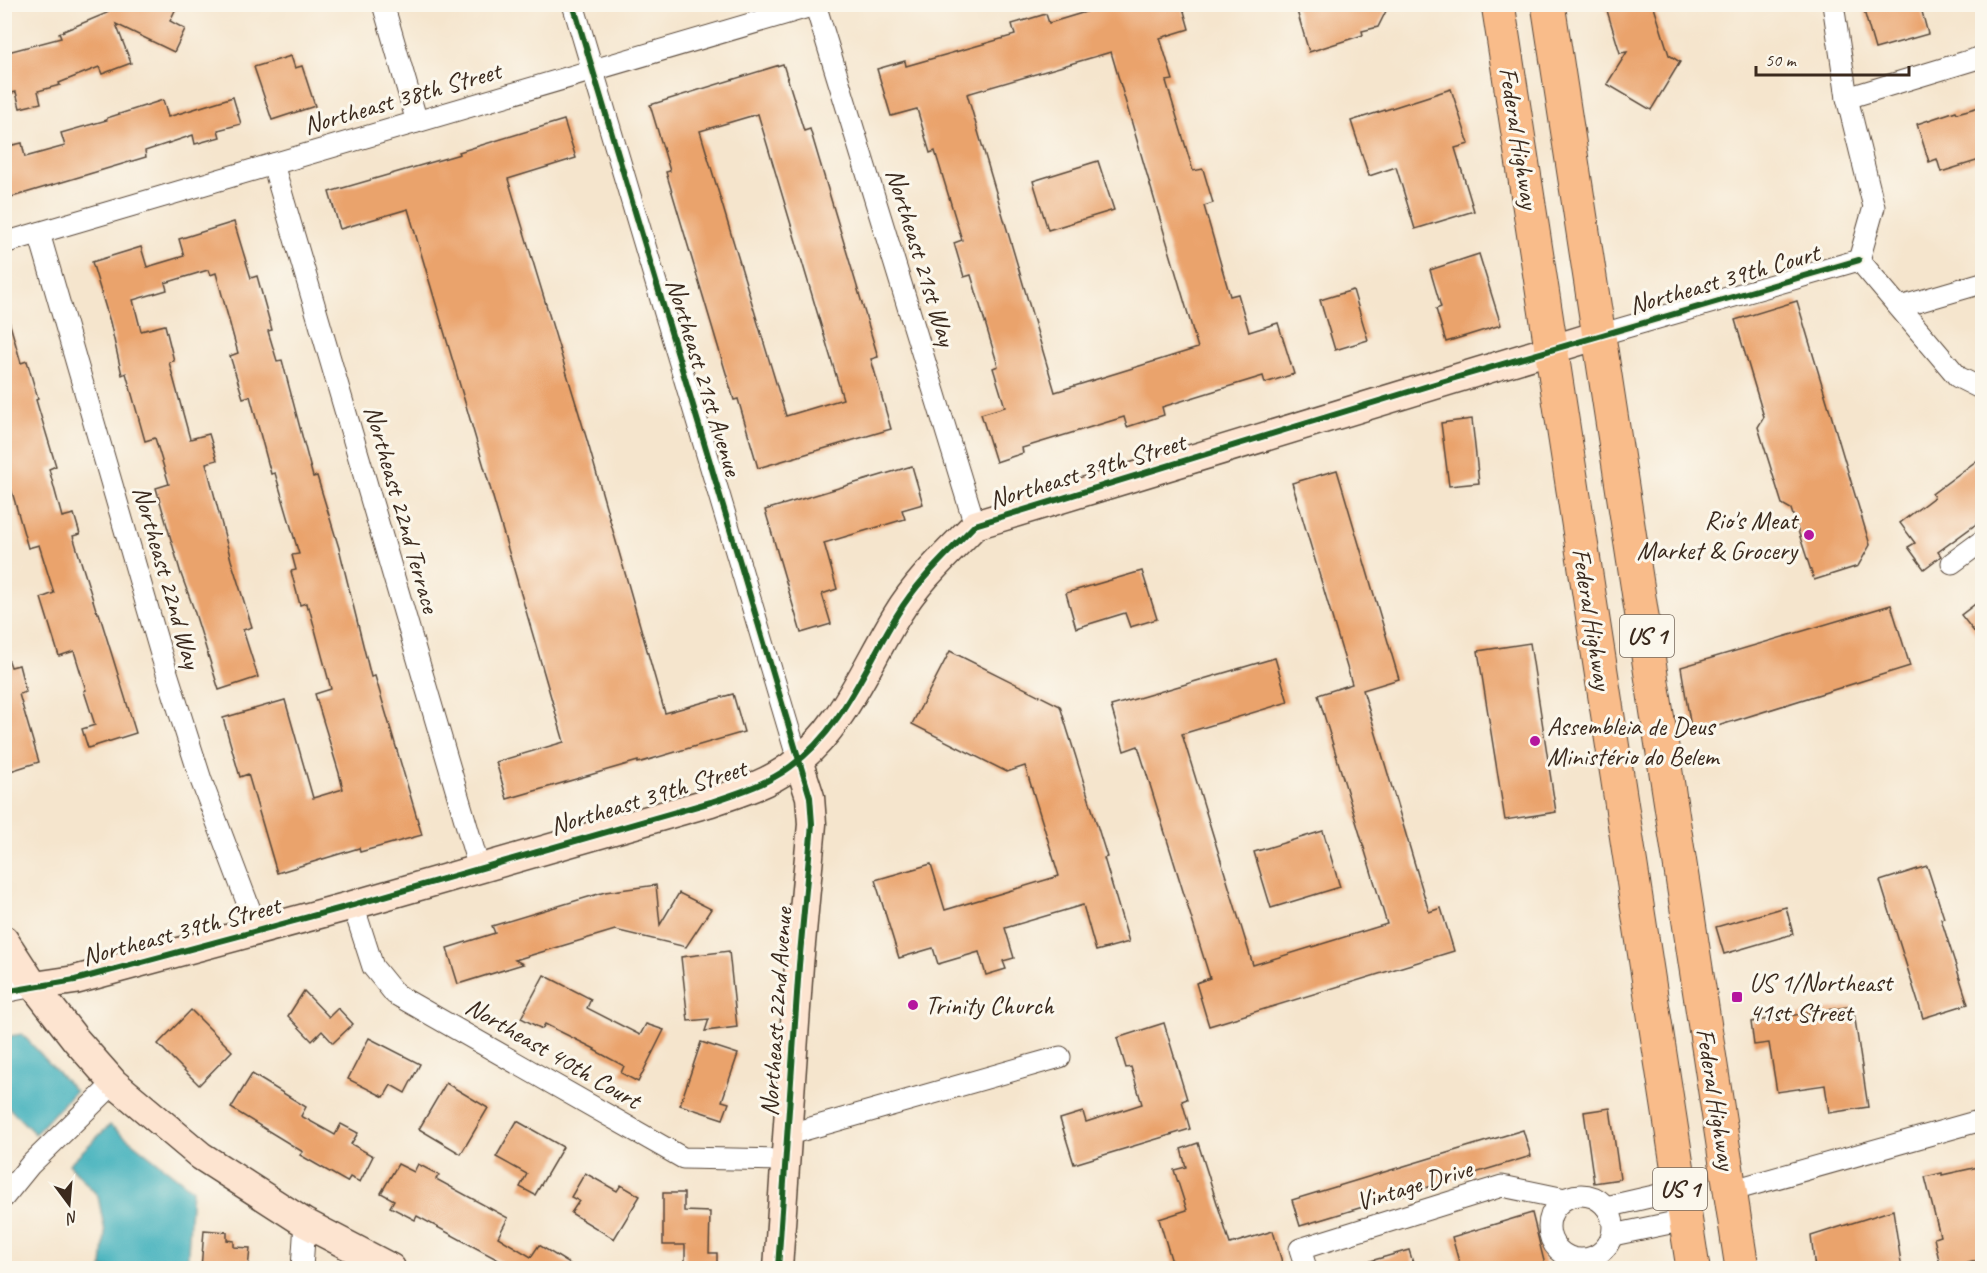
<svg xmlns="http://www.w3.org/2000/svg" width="1987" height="1273" font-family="Caveat,sans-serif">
<rect width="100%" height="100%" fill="#fbf7ec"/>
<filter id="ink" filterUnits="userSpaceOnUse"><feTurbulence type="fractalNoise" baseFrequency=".0167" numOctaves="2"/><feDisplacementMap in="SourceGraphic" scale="12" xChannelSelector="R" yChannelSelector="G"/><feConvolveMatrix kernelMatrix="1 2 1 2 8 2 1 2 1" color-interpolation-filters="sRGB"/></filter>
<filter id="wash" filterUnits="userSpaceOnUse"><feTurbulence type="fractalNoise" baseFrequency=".008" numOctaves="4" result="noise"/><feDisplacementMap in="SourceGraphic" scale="24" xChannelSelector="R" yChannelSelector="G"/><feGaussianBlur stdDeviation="1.35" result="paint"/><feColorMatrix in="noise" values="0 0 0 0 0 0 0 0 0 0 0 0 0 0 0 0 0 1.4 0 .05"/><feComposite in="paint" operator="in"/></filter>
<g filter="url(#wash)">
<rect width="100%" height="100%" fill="#f5e5cd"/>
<g fill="#41b0bc" stroke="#3e6d6d" stroke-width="1.5">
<path d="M22,1034L75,1091L35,1134L5,1104V1037Z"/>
<path d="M110,1125L192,1189L187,1268H102L105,1232L98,1196L69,1164Z"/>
</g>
<g id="blocks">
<g fill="#eaa36c" fill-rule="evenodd">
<path d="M112,4H178L170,21L185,29L174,52L116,24L131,63L102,74L99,67L59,83L60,85L38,91L41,103L20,108L16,92L4,95V53L61,38L59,33L107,13Z"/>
<path d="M1112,4H1182L1189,29L1160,38L1173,80L1166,81L1193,171L1203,169L1213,203L1204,206L1230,296L1238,294L1249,332L1278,323L1294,374L1265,383L1263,376L1162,407L1164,415L1127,427L1124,417L1022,448L1023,453L996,462L981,414L1005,407L993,368L998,366L971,275L964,277L954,243L962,240L935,151L930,153L917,109L891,116L877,69L905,61L906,66L1015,35L1012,24L1046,14L1049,23ZM1111,52L1198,348L1055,392L967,94Z"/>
<path d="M1295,4H1374L1386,11L1378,27L1362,31L1363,35L1309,52Z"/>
<path d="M1605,4H1653L1669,55L1680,62L1651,110L1607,84L1627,52L1620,53Z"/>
<path d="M1862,4H1920L1928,34L1875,49Z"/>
<path d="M291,56L295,68L302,66L315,106L272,120L254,67Z"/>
<path d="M783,64L804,131L810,129L878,357L871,359L891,429L758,468L738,399L734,400L666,172L670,171L650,105ZM758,114L843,399L786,416L700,131Z"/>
<path d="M1451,89L1469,144L1455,148L1474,211L1415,229L1396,167L1369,176L1351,121Z"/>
<path d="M233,97L241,124L218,130L220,137L195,144L193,135L145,151L146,157L12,197L9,183L4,184V147L22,143L25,157L65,146L61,133L107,120V118L163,100L168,117Z"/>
<path d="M1983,106V159L1941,172L1937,159L1929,162L1917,124L1956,111L1957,113Z"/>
<path d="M564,120L576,158L508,179L587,440L665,713L733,694L744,732L638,763V761L507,799L496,762L564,742L490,487L408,209L340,229L329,192L460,154L459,152Z"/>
<path d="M1098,161L1114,210L1048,230L1033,181Z"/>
<path d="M234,222L251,278L257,276L272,330L268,331L277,361L282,360L313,477L317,476L339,548L371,677L375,676L422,835L360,852L359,848L277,873L248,774L240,777L223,718L285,700L313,798L343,789L339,773L315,694L331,689L309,607L307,608L306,603L300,605L291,571L296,570L292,555L299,554L275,473L271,474L250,396L243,398L230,356L238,353L216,273L210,275L208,270L165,283L167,290L133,300L141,331L165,325L174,361L169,362L190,439L209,434L217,460L206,463L231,560L252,627L243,630L258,677L219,690L193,607L181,574L156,488L169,484L155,438L145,441L126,373L122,375L110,322L92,262L141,247L147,267L184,256L179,239Z"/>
<path d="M1479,254L1501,325L1446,342L1436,309L1441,307L1430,270Z"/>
<path d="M1353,290L1368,340L1335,350L1320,300Z"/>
<path d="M1797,301L1870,545L1858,566L1814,580L1791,509L1782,504L1758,427L1764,417L1735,320Z"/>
<path d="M4,321H9L21,363L27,361L38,399L36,400L56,466L49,469L62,517L74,514L80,534L73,536L97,613H99L136,733L88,748L82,729L95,725L84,691L86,690L74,651L59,656L41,598L54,593L39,545L28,548L9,481L4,482Z"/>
<path d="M1472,419L1479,483L1449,486L1441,423Z"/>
<path d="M1983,456V519L1938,552L1941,556L1924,569L1908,547L1915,543L1900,523L1934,497L1932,494Z"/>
<path d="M912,466L923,504L902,510L905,519L824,543L837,589L822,594L831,624L801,633L765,510Z"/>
<path d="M1337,470L1399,679L1363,690L1429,912L1441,908L1454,951L1209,1026L1196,983L1210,978L1138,746L1124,751L1111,706L1275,658L1288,702L1182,734L1253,965L1387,924L1318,695L1352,684L1292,483Z"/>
<path d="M1142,571L1157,619L1130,627L1125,613L1076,628L1066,593Z"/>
<path d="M1983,598V643L1961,615Z"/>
<path d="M1891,605L1910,666L1692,734L1681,667Z"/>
<path d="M1530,643L1556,812L1505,820L1478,651Z"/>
<path d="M950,651L1060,706L1107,857L1104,858L1129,942L1096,951L1083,905L1005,928L1014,958L1003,961L1006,969L986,975L979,952L938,964L933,948L899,958L875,880L931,864L945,910L1059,876L1025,766L1007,772L912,724Z"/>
<path d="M9,661L11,667L19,665L26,692L19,694L39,762L4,773V662Z"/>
<path d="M1323,831L1340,887L1271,908L1254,852Z"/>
<path d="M1927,866L1944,918L1941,919L1968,1004L1923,1018L1880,881Z"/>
<path d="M656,885L660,925L679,893L711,909L686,947L615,930L515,960L523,964L458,984L447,948L495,933L492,926L605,892Z"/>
<path d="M1786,907L1793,934L1724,954L1716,927Z"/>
<path d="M729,951L737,1027L705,1031L709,1019L688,1021L681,957Z"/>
<path d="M544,975L591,999L587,1008L640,1035L646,1024L664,1030L638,1082L621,1073L624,1066L594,1050L595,1049L545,1024L542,1029L521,1018Z"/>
<path d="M304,991L329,1017L338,1008L353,1024L333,1043L322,1031L312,1041L288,1016Z"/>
<path d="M1853,1006L1868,1107L1829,1113L1825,1085L1777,1092L1769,1043L1754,1045L1751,1022Z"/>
<path d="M191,1010L232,1051L199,1085L158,1044Z"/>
<path d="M1164,1023L1187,1099L1182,1101L1190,1129L1074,1164L1060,1119L1083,1112L1086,1122L1142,1104L1131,1067L1126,1068L1117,1038Z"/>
<path d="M369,1038L420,1064L405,1093L391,1085L384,1097L348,1079Z"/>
<path d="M701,1042L738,1054L722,1101L729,1103L723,1119L680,1105Z"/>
<path d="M252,1074L306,1107L301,1116L335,1135L341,1124L358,1133L351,1144L373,1156L360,1182L350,1177L347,1182L300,1155L303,1152L231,1108Z"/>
<path d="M446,1083L488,1108L461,1154L419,1129Z"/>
<path d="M1610,1108L1620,1179L1594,1183L1584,1112Z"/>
<path d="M517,1121L563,1147L535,1195L520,1187L527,1174L496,1157Z"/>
<path d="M1523,1130L1531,1156L1300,1226L1292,1200Z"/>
<path d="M1198,1143L1230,1244L1273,1231L1284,1269H1174L1159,1219L1187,1210L1174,1170L1186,1167L1181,1149Z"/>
<path d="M398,1164L414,1172L418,1164L439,1175L436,1179L508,1218L498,1237L531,1257L539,1245L578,1269H500L504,1263L417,1216L415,1220L390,1207L394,1200L381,1193Z"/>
<path d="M1983,1166V1259L1957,1266V1269H1941L1934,1238L1940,1236L1925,1177L1942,1173V1175Z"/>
<path d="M585,1173L617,1191L621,1185L640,1196L614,1239L571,1213L579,1201L571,1197Z"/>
<path d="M663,1193H684V1211L710,1212L709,1253H717V1269H685V1245H663Z"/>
<path d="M1893,1210L1902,1269H1815L1811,1236Z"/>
<path d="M1532,1213L1546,1269H1461L1452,1237Z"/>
<path d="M204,1230L227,1232V1240L234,1241V1247L250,1248L248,1269H201Z"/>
<path d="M1409,1250L1415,1269H1361L1360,1264Z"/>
</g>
</g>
</g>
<g filter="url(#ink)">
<use href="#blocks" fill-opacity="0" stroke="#574638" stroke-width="1.5"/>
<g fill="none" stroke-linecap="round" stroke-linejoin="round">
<g stroke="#574638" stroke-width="23">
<g id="street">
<path d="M383,4L417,122"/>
<path d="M573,4L798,760"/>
<path d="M815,4L975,525"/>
<path d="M1833,4L1847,98L1874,207L1859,260"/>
<path d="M1847,98L1982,57"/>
<path d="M273,164L479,868"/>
<path d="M39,233L161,654L201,780L258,931"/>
<path d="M4,243L815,5"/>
<path d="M1859,260L1958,377L1982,389"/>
<path d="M1900,307L1982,283"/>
<path d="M1599,335L1859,260"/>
<path d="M1952,563L1982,541"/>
<path d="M353,905L373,967L395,994L683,1158L784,1160"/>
<path d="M4,992L34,986"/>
<path d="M786,1135L1060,1057"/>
<path d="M1730,1191L1982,1120"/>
<circle cx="1581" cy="1227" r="32"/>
<path d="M4,1197L30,1165L114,1083"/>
<path d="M1606,1207L1680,1190"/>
<path d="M1613,1235L1685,1220"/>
<path d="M302,1268L305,1223"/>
<path d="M1306,1268L1300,1249L1502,1186L1565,1199"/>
</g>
</g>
<g stroke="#574638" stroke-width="31">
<g id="secondary">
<path d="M4,940L34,986L76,1040L114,1083L201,1156L305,1223L391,1268"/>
<path d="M34,986L75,980L353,905L711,802C738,793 767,784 790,767C842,730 865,667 897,615C918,580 947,554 975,525L1599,335"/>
<path d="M778,1268L799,965L812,824L810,797L798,760"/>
</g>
</g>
<g stroke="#574638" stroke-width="35">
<g id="primary">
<path d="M1498,4L1693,1268"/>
<path d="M1548,4L1742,1268"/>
</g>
</g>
<use href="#street" stroke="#fff" stroke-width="21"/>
<use href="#secondary" stroke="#fde4d0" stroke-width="28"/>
<use href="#primary" stroke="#f9bc8a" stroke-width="33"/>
<g stroke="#fbf7ec" stroke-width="10">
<g id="cycleway">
<path d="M573,4L810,797L812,824L799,965L778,1268"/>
<path d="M4,992L75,980L353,905L711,802C738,793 767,784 790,767C842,730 865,667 897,615C918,580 947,554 975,525L1431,385L1859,260"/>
</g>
</g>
<use href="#cycleway" stroke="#1b5e20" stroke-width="6"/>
</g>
</g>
<g fill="#b5179e" stroke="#fbf7ec" stroke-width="2">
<circle cx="1809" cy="535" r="6"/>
<circle cx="1535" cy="741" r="6"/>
<rect x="1731" y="991" width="12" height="12" rx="3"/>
<circle cx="913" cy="1005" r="6"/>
</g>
<g text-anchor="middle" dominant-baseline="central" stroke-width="6" stroke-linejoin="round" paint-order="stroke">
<g fill="#fbf7ec" stroke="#75685c" stroke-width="1.5">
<rect x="1620" y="615" width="54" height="42" rx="4.5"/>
<rect x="1653" y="1168" width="54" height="42" rx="4.5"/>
</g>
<g font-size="24" font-weight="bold" fill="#3b2a1e">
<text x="1647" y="636">US 1</text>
<text x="1680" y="1189">US 1</text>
</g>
<g font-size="26" fill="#3b2a1e" stroke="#fbf7ec">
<text transform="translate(402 98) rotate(-16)">Northeast 38th Street</text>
<text transform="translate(1519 138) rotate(81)">Federal Highway</text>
<text transform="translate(921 257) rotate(73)">Northeast 21st Way</text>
<text transform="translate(1724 279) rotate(-16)">Northeast 39th Court</text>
<text transform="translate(704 377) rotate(73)">Northeast 21st Avenue</text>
<text transform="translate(1087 471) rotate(-17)">Northeast 39th Street</text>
<text transform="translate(402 509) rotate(74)">Northeast 22nd Terrace</text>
<text transform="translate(167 577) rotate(74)">Northeast 22nd Way</text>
<text transform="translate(1592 619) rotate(81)">Federal Highway</text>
<text transform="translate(648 797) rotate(-17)">Northeast 39th Street</text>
<text transform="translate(181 931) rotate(-15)">Northeast 39th Street</text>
<text transform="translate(776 1012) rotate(-86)">Northeast 22nd Avenue</text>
<text transform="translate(553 1053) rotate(30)">Northeast 40th Court</text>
<text transform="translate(1716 1099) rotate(81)">Federal Highway</text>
<text transform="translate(1414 1185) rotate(-17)">Vintage Drive</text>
</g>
<g font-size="26" fill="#3b2a1e" stroke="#fbf7ec" text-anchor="start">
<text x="1797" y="520" text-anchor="end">Rio's Meat<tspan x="1797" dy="30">Market &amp; Grocery</tspan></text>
<text x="1547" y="726">Assembleia de Deus<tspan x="1547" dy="30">Ministério do Belem</tspan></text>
<text x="1749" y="982">US 1/Northeast<tspan x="1749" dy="30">41st Street</tspan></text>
<text x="925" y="1005">Trinity Church</text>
</g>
</g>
<rect width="1987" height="1273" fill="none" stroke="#fbf7ec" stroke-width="24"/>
<g transform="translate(69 1204) rotate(164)" stroke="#fbf7ec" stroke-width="4.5" paint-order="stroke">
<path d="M0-4.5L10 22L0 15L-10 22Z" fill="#3b2a1e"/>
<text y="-9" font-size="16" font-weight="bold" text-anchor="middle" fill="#3b2a1e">N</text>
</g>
<path d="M1756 66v9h153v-9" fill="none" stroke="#3b2a1e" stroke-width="3"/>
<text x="1765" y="66" font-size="18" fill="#3b2a1e" stroke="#fbf7ec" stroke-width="4.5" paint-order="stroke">50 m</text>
</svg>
